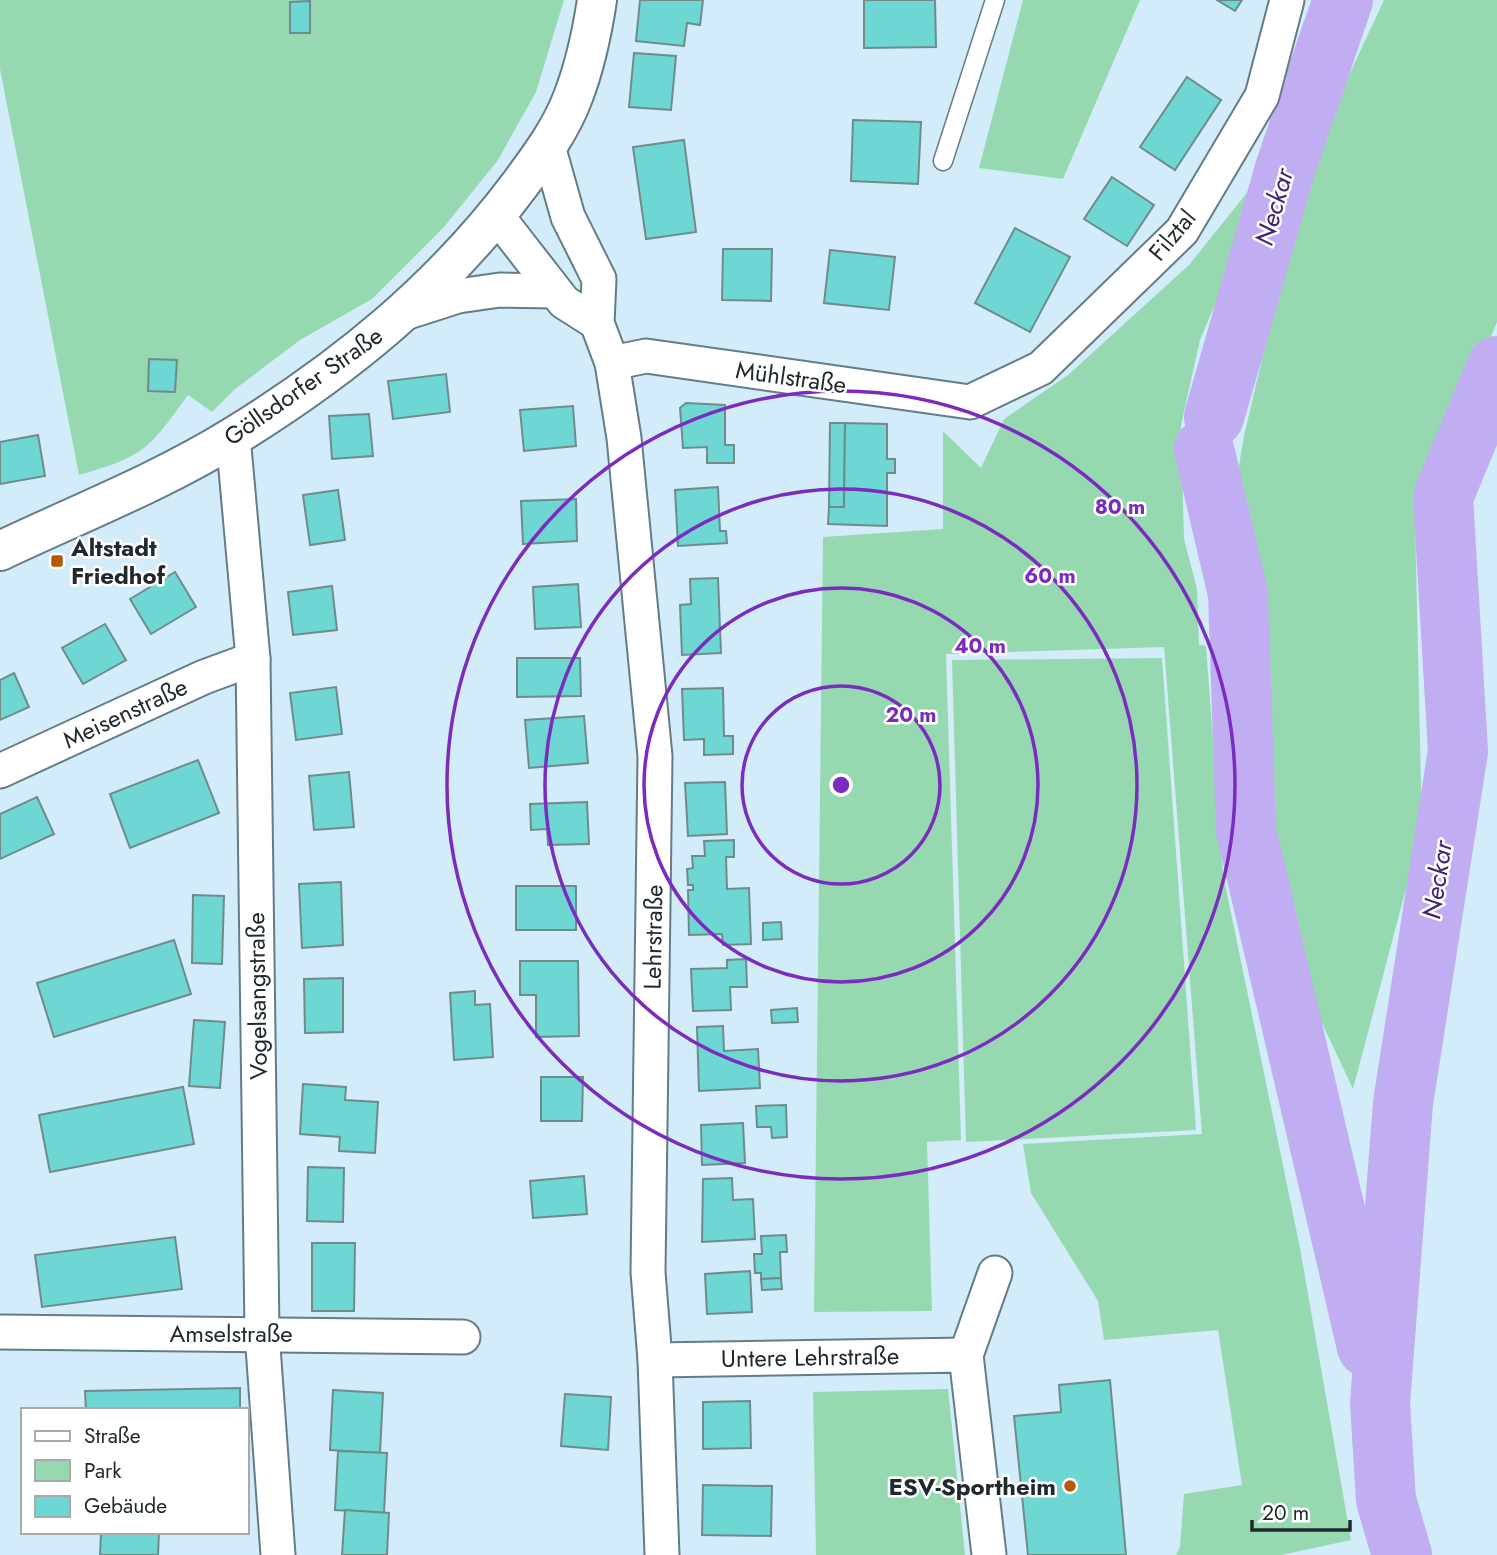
<svg xmlns="http://www.w3.org/2000/svg" width="1497" height="1555" font-family="Jost,sans-serif">
<rect width="100%" height="100%" fill="#d2ecf9"/>
<g fill="#96d9b1">
<path d="M0,0H564L536,92L498,160L444,227L372,299L300,340L234,390L212,412L188,395C148,450 145,456 79,475L0,69Z"/>
<path d="M1023,0H1140L1063,179L979,168Z"/>
<path d="M1384,0H1497V322L1415,521L1422,828L1353,1089L1305,987L1272,861L1265,729L1236,483L1244,436L1308,163Z"/>
<path d="M1278,154L1200,340L1181,425L1184,539L1197,589L1199,645L1206,646L1223,874L1300,1248L1351,1540L1281,1555H1176L1180,1547L1184,1494L1242,1485L1218,1330L1104,1340L1098,1301L1031,1193L1023,1144L1202,1134L1164,647L946,654L961,1140L927,1142L932,1311L814,1312L823,537L943,529V431L981,468L1004,419L1068,375L1189,265Z"/>
<path d="M1162,658L1196,1130L966,1142L952,660Z"/>
<path d="M948,1389L965,1555H816L813,1392Z"/>
</g>
<g fill="none" stroke-linecap="round" stroke-linejoin="round">
<g stroke="#c1aef2" stroke-width="60">
<path d="M1214,417L1285,169L1343,0"/>
<path d="M1204,449L1238,594L1246,830L1367,1347"/>
<path d="M1402,1555L1386,1500L1380,1403L1403,1103L1458,751L1443,497L1497,366"/>
</g>
</g>
<g fill="#6ed6d3" stroke="#6f8c8b" stroke-width="2">
<path d="M640,0H703L700,25L687,23L684,46L636,41Z"/>
<path d="M864,0H935L936,47L864,48Z"/>
<path d="M1217,0H1242L1235,11Z"/>
<path d="M310,1V33H290V2Z"/>
<path d="M634,53L676,56L671,110L629,107Z"/>
<path d="M1187,77L1221,100L1175,170L1140,147Z"/>
<path d="M853,120L921,122L918,184L851,181Z"/>
<path d="M684,140L696,232L646,239L633,147Z"/>
<path d="M1112,177L1154,205L1127,246L1084,219Z"/>
<path d="M1015,228L1070,257L1030,332L975,303Z"/>
<path d="M723,249H772L771,301L722,300Z"/>
<path d="M830,250L895,257L889,310L824,303Z"/>
<path d="M149,359L177,360L175,392L148,391Z"/>
<path d="M446,374L450,412L393,419L388,381Z"/>
<path d="M686,403L725,405V445H734V463H707V447L683,448L680,408Z"/>
<path d="M573,406L576,446L524,451L520,410Z"/>
<path d="M369,414L373,456L332,459L329,416Z"/>
<path d="M830,423H845L844,507H829Z"/>
<path d="M845,423L887,424V459H895V473H887V526L828,524L829,507H844Z"/>
<path d="M38,435L45,476L0,484V442Z"/>
<path d="M718,487L720,531H726L727,543L678,546L675,490Z"/>
<path d="M338,490L345,540L310,545L303,495Z"/>
<path d="M576,499L577,541L523,544L521,501Z"/>
<path d="M175,572L196,607L151,634L130,599Z"/>
<path d="M718,578L721,653L682,655L680,605L691,604L690,579Z"/>
<path d="M578,584L581,627L535,629L533,587Z"/>
<path d="M332,586L337,630L293,635L288,592Z"/>
<path d="M105,624L126,660L83,684L62,648Z"/>
<path d="M517,658H580L581,696L517,697Z"/>
<path d="M14,673L29,707L0,720V680Z"/>
<path d="M336,687L342,734L296,740L290,693Z"/>
<path d="M723,688L724,736H733V754L704,755V739L684,740L682,689Z"/>
<path d="M584,716L588,763L529,768L525,720Z"/>
<path d="M198,760L219,813L130,848L110,794Z"/>
<path d="M349,772L354,827L314,830L309,776Z"/>
<path d="M725,782L727,834L688,836L685,783Z"/>
<path d="M37,797L54,834L0,859V814Z"/>
<path d="M587,802L589,844L548,845L547,829L531,830L530,804Z"/>
<path d="M734,840V857H726L727,889L749,888L751,944L723,945L722,934L689,935L688,890H693V885H688L687,869L693,868L692,856H705L704,841Z"/>
<path d="M341,882L343,945L302,948L299,884Z"/>
<rect x="516" y="886" width="60" height="44"/>
<path d="M193,895L224,896L222,964L192,963Z"/>
<path d="M781,922L782,939L763,940V923Z"/>
<path d="M174,940L191,994L54,1037L37,983Z"/>
<path d="M746,959L747,987H730L731,1010L693,1011L691,969L727,968V960Z"/>
<path d="M520,961H578L579,1036L536,1037V995H520Z"/>
<path d="M343,978V1032L305,1033L304,979Z"/>
<path d="M475,991V1005L490,1004L493,1057L454,1060L450,993Z"/>
<path d="M797,1008L798,1022L772,1023L771,1010Z"/>
<path d="M194,1020L225,1022L220,1088L189,1086Z"/>
<path d="M723,1026L724,1051L758,1049L760,1088L699,1091L697,1027Z"/>
<path d="M541,1077H583L582,1121H541Z"/>
<path d="M303,1084L346,1087L345,1100L378,1102L375,1153L339,1151L340,1137L300,1134Z"/>
<path d="M183,1087L194,1144L50,1172L39,1115Z"/>
<path d="M786,1105L787,1137L772,1138L771,1127H757L756,1106Z"/>
<path d="M743,1123L745,1163L702,1165L701,1125Z"/>
<path d="M308,1167L344,1168L343,1222L307,1221Z"/>
<path d="M584,1176L587,1214L533,1218L530,1181Z"/>
<path d="M732,1178L733,1200L753,1199L755,1239L702,1242L703,1179Z"/>
<path d="M786,1235L787,1252H780L781,1278L761,1279V1273H755L754,1254H762L761,1236Z"/>
<path d="M175,1237L182,1289L42,1307L35,1255Z"/>
<path d="M312,1243H355L354,1311H312Z"/>
<path d="M750,1271L752,1312L707,1314L705,1274Z"/>
<path d="M781,1278L782,1289L762,1290L761,1279Z"/>
<path d="M1110,1380L1126,1555H1028L1014,1416L1061,1412L1059,1385Z"/>
<path d="M240,1388V1410H86L85,1391Z"/>
<path d="M333,1390L383,1393L380,1453L330,1450Z"/>
<path d="M565,1394L611,1397L608,1450L561,1446Z"/>
<path d="M750,1401L751,1448L703,1449V1402Z"/>
<path d="M338,1451L387,1453L384,1513L335,1510Z"/>
<path d="M703,1485L772,1486L771,1536L702,1535Z"/>
<path d="M345,1510L389,1513L387,1555H342Z"/>
<path d="M101,1532H159L158,1555H100Z"/>
</g>
<g fill="none" stroke-linecap="round" stroke-linejoin="round">
<g stroke="#647c87" stroke-width="21">
<path id="service" d="M943,161L995,0"/>
</g>
<g stroke="#647c87" stroke-width="37">
<g id="minor">
<path d="M548,146L568,217L599,279L597,323L612,363L624,438L655,756L648,1272L655,1360L662,1555"/>
<path d="M497,216L564,302L597,323"/>
<path d="M405,313L458,296L500,290L554,291"/>
<path d="M612,363L646,356L970,402L1041,368L1182,231L1262,96L1287,0"/>
<path d="M233,436L253,659L262,1333L278,1555"/>
<path d="M0,771L204,677L253,659"/>
<path d="M0,1332L463,1337"/>
<path d="M966,1355L995,1273"/>
<path d="M655,1360L966,1355L989,1555"/>
</g>
</g>
<g stroke="#647c87" stroke-width="42">
<path id="tertiary" d="M0,551C78,514 160,482 233,437C345,368 442,289 521,183C541,156 561,129 573,97C585,66 592,33 597,0"/>
</g>
<use href="#service" stroke="#fff" stroke-width="18"/>
<use href="#minor" stroke="#fff" stroke-width="33"/>
<use href="#tertiary" stroke="#fff" stroke-width="38"/>
</g>
<g fill="none" stroke="#7b2cbf" stroke-width="3.5">
<circle cx="841" cy="785" r="99"/>
<circle cx="841" cy="785" r="197"/>
<circle cx="841" cy="785" r="296"/>
<circle cx="841" cy="785" r="394"/>
</g>
<g fill="#b65a00" stroke="#fff" stroke-width="2.5">
<rect x="50" y="554" width="14" height="14" rx="3.5"/>
<circle cx="1070" cy="1486" r="7"/>
</g>
<g text-anchor="middle" dominant-baseline="central" stroke-width="5" stroke-linejoin="round" paint-order="stroke">
<g font-size="24" fill="#202a2e" stroke="#fff">
<text transform="translate(1172 235) rotate(-50)">Filztal</text>
<text transform="translate(791 377) rotate(8)">Mühlstraße</text>
<text transform="translate(303 386) rotate(-35)">Göllsdorfer Straße</text>
<text transform="translate(125 713) rotate(-25)">Meisenstraße</text>
<text transform="translate(653 937) rotate(-89)">Lehrstraße</text>
<text transform="translate(257 996) rotate(-91)">Vogelsangstraße</text>
<text x="231" y="1333">Amselstraße</text>
<text transform="translate(810 1357) rotate(-1)">Untere Lehrstraße</text>
</g>
<g font-size="24" font-weight="bold" fill="#202a2e" stroke="#fff" text-anchor="start">
<text x="71" y="547">Altstadt<tspan x="71" dy="28">Friedhof</tspan></text>
<text x="1056" y="1486" text-anchor="end">ESV-Sportheim</text>
</g>
<g font-size="26" font-style="italic" fill="#422471" stroke="#fff">
<text transform="translate(1274 207) rotate(-74)">Neckar</text>
<text transform="translate(1437 880) rotate(-81)">Neckar</text>
</g>
</g>
<circle cx="841" cy="785" r="10" fill="#7b2cbf" stroke="#fff" stroke-width="3.5"/>
<g font-size="21" text-anchor="middle" font-weight="bold" fill="#7b2cbf" stroke="#fff" stroke-width="5" stroke-linejoin="round" paint-order="stroke">
<text x="1120" y="514">80 m</text>
<text x="1050" y="583">60 m</text>
<text x="980" y="653">40 m</text>
<text x="911" y="722">20 m</text>
</g>
<rect x="21" y="1408" width="228" height="126" fill="#ffffff" stroke="#a6aaab" stroke-width="2"/>
<rect x="35" y="1431" width="35" height="10" fill="#ffffff" stroke="#a6aaab" stroke-width="2"/>
<text x="84" y="1443" font-size="21" fill="#202a2e">Straße</text>
<rect x="35" y="1460" width="35" height="21" fill="#96d9b1" stroke="#a6aaab" stroke-width="2"/>
<text x="84" y="1478" font-size="21" fill="#202a2e">Park</text>
<rect x="35" y="1496" width="35" height="21" fill="#6ed6d3" stroke="#a6aaab" stroke-width="2"/>
<text x="84" y="1513" font-size="21" fill="#202a2e">Gebäude</text>
<path d="M1252 1520v10h98v-10" fill="none" stroke="#202a2e" stroke-width="3.5"/>
<text x="1262" y="1520" font-size="21" fill="#202a2e" stroke="#ffffff" stroke-width="5" paint-order="stroke">20 m</text>
</svg>
